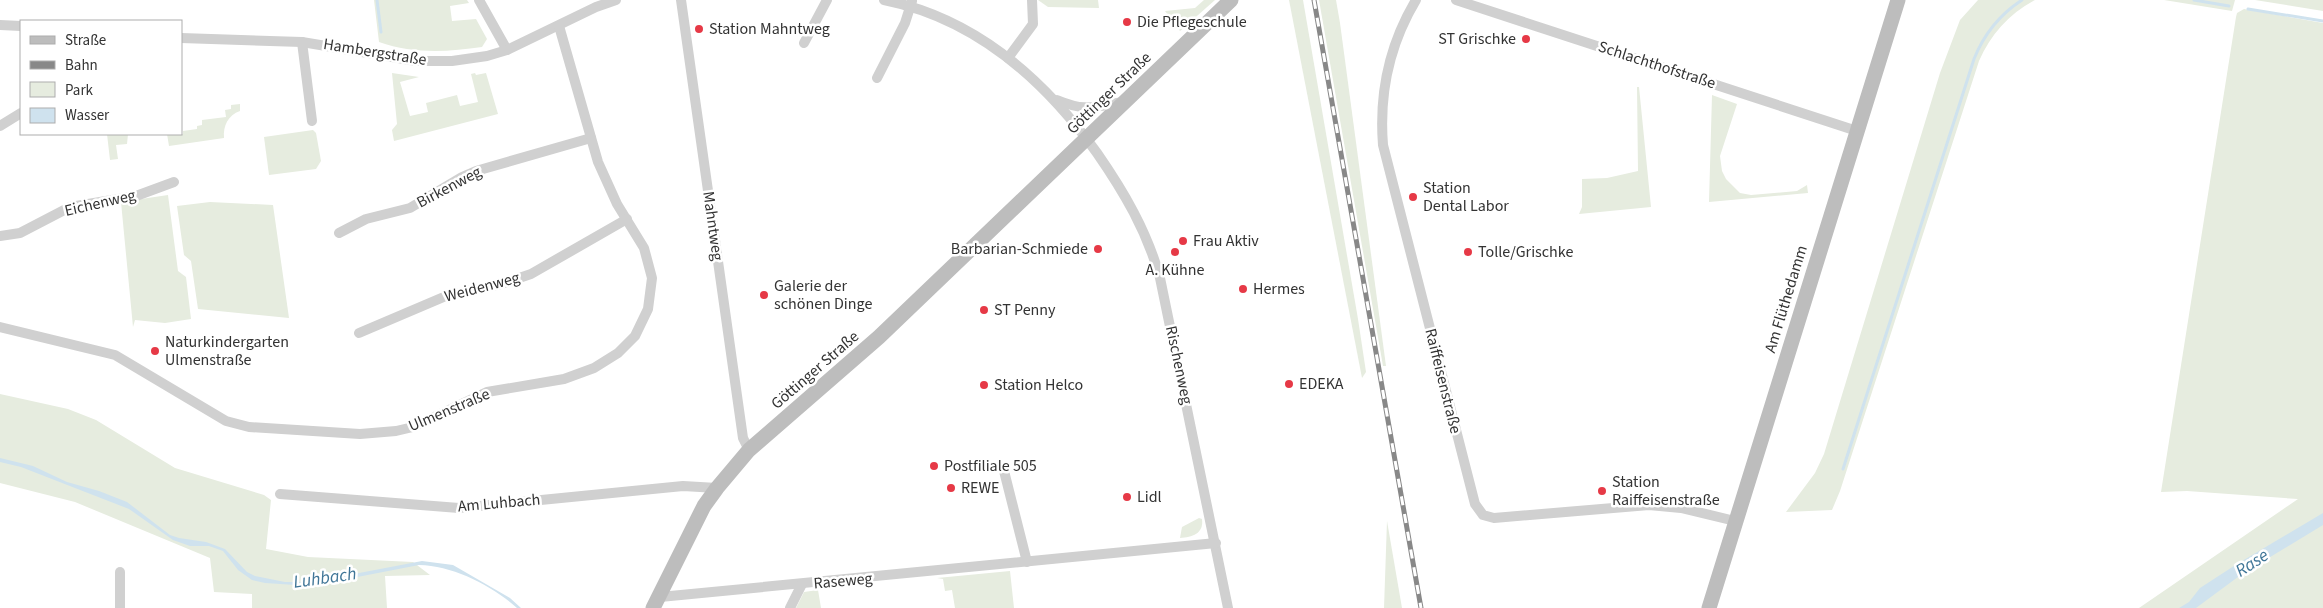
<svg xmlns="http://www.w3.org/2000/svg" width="2323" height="608" font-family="'Source Sans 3',sans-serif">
<rect width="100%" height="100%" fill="#fff"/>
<g fill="#e6ecdf">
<path d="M374,0H467L469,3L450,6L452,21L476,19L487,39L482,47C447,52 413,54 379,42Z"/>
<path d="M1038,0H1098L1099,8L1048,7Z"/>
<path d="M1204,0H1215L1180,31L1165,11L1195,8Z"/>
<path d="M1289,0H1303L1358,319L1366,372L1362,378Z"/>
<path d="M1319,0H1336L1340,23L1386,366H1383Z"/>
<path d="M1978,0H2035C2009,14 1991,34 1979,61L1840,491L1832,510L1786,512L1815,473L1824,454L1940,73L1960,20Z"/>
<path d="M2164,0H2235L2232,11Z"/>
<path d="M2255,0H2323V11Z"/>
<path d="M2244,9L2323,23V608H2139L2298,499L2187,491L2161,492L2236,17L2237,13Z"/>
<path d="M392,73L419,77L400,82L410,116L428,112L426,103L457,95L460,106L478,102L471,74L475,73L476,75L486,73L498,114L394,141L392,130L397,124Z"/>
<path d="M1637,87H1639L1651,207L1579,214L1582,207V179L1607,178L1638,171Z"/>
<path d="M1712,95L1737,104L1720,156L1722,171L1726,179L1740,193L1751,195L1797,191L1807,185L1808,193L1709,202Z"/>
<path d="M240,104V111C228,115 223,126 224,138L169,146L167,134H183V131L197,129V126L202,125V120L226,117L225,110L231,109V105Z"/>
<path d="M313,130L316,133L321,161L316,169L269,175L264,137Z"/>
<path d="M107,134H128L127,144L116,145L118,159L110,160Z"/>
<path d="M168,195L178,271L186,277L191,319L165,323L135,320L133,327L121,202Z"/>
<path d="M210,202L273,205L289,318L198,309L191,261L184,255L177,206Z"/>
<path d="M0,394L68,409L96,420L175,468L264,495L271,500L266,549L308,557L413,562L430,575L385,576L387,608H252V594L214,592L210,558L75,502L0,483Z"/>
<path d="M1199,518L1202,519C1204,534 1192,537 1180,538L1182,527Z"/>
<path d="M1387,521L1402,608H1384Z"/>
<path d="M1010,571L1014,608H955L952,590L945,591L943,579L937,578Z"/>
<path d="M818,590L821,608H796L804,592Z"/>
</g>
<g fill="#cfe2ee">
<path d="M0,458L33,466L67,482L99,491L127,502L170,535L179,538L206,542L225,549L247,572L255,576L285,582H312L422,561L453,565L510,598L521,608H517C491,585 454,566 419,565L311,586L265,583L252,580L238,570L223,551L209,546H190L173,540L129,509L21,467L0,462Z"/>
<path d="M2323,513V525L2242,574L2196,608H2179L2189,602L2200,588L2237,564Z"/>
</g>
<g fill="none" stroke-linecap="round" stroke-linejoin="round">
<g stroke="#cfe2ee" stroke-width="3">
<path d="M377,0L381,32"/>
<path d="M2194,0L2229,6"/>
<path d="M2248,9L2323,21"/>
<path d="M1843,469L1974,59C1984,34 1999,15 2022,0"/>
</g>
<g stroke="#d0d0d0" stroke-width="10">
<path d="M479,0L507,50"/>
<path d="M681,0L743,438L749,450"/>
<path d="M884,0C975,18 1044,79 1097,153C1124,192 1147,231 1160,278L1228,608"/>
<path d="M1416,0C1389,45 1379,94 1383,145L1475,504L1483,515L1494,518L1649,505L1681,508L1735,521"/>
<path d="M1456,0L1857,131"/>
<path d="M0,25L21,26"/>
<path d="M181,38L302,42L416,61H452L487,56L507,50L596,7L616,0"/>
<path d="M302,42L312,121"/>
<path d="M804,43L827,0"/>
<path d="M1008,58L1033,24L1032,0"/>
<path d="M877,78L905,23L912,1"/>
<path d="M1057,100C1086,112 1093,107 1123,102"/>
<path d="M0,126L21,113"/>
<path d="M339,233L366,219L410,208L462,177L476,171L591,138"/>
<path d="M0,236L20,233L70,207L136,196L174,182"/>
<path d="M0,327L115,355L226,421L249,427L360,434L396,431L413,427L487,392L564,379L594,368L618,353L635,336L648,309L652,278L644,248L617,204L598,162L559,26"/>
<path d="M359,333L446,296L501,284L531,274L627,219"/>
<path d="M1003,467L1027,562"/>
<path d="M280,494L459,508L683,486L717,488"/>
<path d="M120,572V608"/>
<path d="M660,597L1216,543"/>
<path d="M790,608L802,584"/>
</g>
<g stroke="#bdbdbd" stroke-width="15">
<path d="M653,608L704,506L717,488L749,450L879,337L1231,0"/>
<path d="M1709,608L1898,0"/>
</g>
<g stroke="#888" stroke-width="5">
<path id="rail" d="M1314,0L1421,608"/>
</g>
<use href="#rail" stroke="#fff" stroke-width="3" stroke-dasharray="9" stroke-linecap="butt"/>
</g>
<g fill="#e63946" stroke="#fff" stroke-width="2">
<circle cx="1127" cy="22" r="5"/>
<circle cx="699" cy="29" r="5"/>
<circle cx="1526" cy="39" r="5"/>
<circle cx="1413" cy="197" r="5"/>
<circle cx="1183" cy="241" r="5"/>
<circle cx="1098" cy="249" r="5"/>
<circle cx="1175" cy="252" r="5"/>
<circle cx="1468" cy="252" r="5"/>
<circle cx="1243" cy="289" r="5"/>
<circle cx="764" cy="295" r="5"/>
<circle cx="984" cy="310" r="5"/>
<circle cx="155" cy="351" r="5"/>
<circle cx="1289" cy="384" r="5"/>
<circle cx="984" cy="385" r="5"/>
<circle cx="934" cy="466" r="5"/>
<circle cx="951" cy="488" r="5"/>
<circle cx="1602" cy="491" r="5"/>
<circle cx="1127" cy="497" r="5"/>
</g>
<g text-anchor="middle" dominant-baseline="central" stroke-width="5" stroke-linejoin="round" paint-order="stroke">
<g font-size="16" fill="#333" stroke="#fff" text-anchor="start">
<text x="1137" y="22">Die Pflegeschule</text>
<text x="709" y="29">Station Mahntweg</text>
<text x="1516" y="39" text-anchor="end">ST Grischke</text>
<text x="1423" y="188">Station<tspan x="1423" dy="18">Dental Labor</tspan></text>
<text x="1193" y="241">Frau Aktiv</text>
<text x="1088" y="249" text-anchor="end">Barbarian-Schmiede</text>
<text x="1478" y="252">Tolle/Grischke</text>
<text x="1175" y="270" text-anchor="middle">A. Kühne</text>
<text x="774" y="286">Galerie der<tspan x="774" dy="18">schönen Dinge</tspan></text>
<text x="1253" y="289">Hermes</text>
<text x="994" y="310">ST Penny</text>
<text x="165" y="342">Naturkindergarten<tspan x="165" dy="18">Ulmenstraße</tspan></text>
<text x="1299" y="384">EDEKA</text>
<text x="994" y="385">Station Helco</text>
<text x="944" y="466">Postfiliale 505</text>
<text x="1612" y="482">Station<tspan x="1612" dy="18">Raiffeisenstraße</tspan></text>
<text x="961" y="488">REWE</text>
<text x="1137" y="497">Lidl</text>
</g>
<g font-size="16" fill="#333" stroke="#fff">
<text transform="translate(375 52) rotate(9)">Hambergstraße</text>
<text transform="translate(1657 65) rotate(18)">Schlachthofstraße</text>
<text transform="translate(1109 93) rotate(-44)">Göttinger Straße</text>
<text transform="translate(449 187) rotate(-28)">Birkenweg</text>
<text transform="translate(100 203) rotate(-13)">Eichenweg</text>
<text transform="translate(713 226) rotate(82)">Mahntweg</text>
<text transform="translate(482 287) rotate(-15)">Weidenweg</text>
<text transform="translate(1786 299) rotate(-73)">Am Flüthedamm</text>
<text transform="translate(1179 365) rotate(78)">Rischenweg</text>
<text transform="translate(815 370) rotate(-41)">Göttinger Straße</text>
<text transform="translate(1443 381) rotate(76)">Raiffeisenstraße</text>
<text transform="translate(449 410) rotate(-23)">Ulmenstraße</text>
<text transform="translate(499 503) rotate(-5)">Am Luhbach</text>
<text transform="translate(843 581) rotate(-5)">Raseweg</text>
</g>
<g font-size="18" font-style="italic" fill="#3f7597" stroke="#fff">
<text transform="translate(2252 563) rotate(-33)">Rase</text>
<text transform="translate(325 578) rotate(-8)">Luhbach</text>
</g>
</g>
<rect x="20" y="20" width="162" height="115" fill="#ffffff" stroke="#adadad"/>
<rect x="30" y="36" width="25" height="8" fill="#bdbdbd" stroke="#adadad"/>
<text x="65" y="45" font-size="15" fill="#333333">Straße</text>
<rect x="30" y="61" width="25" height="8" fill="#888888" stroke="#adadad"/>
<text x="65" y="70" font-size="15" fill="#333333">Bahn</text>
<rect x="30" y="82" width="25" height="15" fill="#e6ecdf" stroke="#adadad"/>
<text x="65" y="95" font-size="15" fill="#333333">Park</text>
<rect x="30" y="108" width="25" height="15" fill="#cfe2ee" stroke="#adadad"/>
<text x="65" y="120" font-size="15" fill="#333333">Wasser</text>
</svg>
